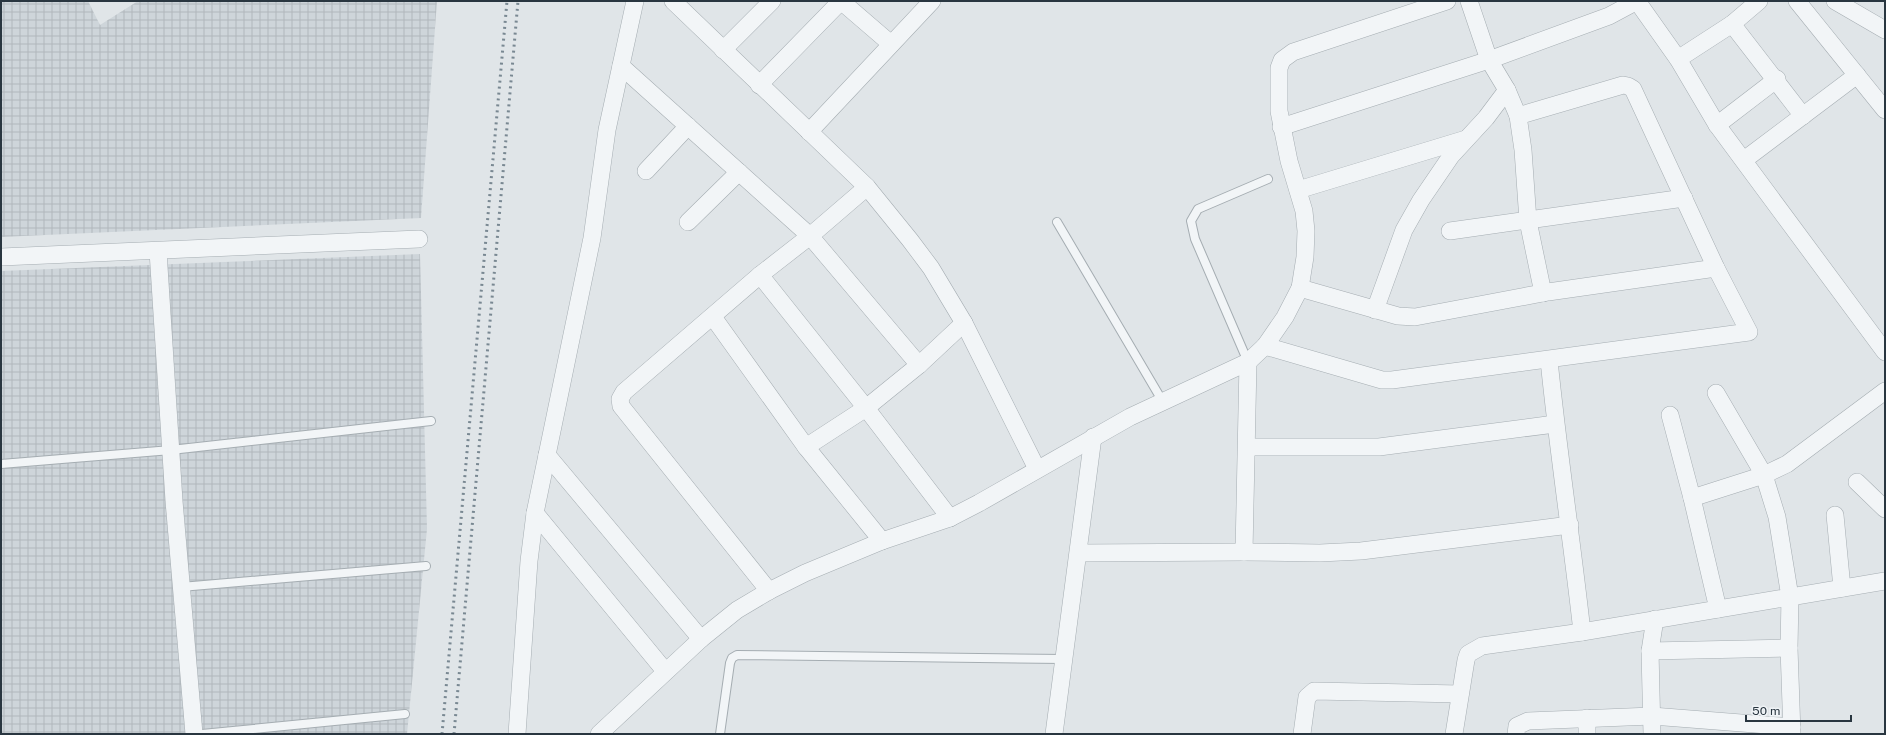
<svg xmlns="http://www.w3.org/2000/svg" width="1886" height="735" font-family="'Public Sans',sans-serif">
<defs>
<pattern id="industrial-grid" width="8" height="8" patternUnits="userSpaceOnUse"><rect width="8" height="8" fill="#ced5da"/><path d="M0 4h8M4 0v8" fill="none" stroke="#b1b7bc"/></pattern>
</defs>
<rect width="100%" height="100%" fill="#e0e5e8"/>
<g fill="url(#industrial-grid)">
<path d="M1,1H88L100,25L138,1H437L421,218L1,237Z"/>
<path d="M420,254L427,529L407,734H1V271Z"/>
</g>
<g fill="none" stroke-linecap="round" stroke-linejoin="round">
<g stroke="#a5adb2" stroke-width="10">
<g id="lane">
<path d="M1057,222L1163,402"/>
<path d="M1248,362L1195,239L1191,221L1198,209L1268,179"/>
<path d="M1,464L171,450L431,421"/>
<path d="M181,587L426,566"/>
<path d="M202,734L405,714"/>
<path d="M720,734L730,663L732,658L737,655L1064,659"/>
</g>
</g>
<g stroke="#a5adb2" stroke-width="18">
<g id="street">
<path d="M673,1L867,187L910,240L931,268L964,323L1037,469"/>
<path d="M841,1L891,44"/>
<path d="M1469,1L1489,60L1507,90L1518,116L1523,150L1528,221L1543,293"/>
<path d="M1637,1L1678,59L1717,125L1885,352"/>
<path d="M1797,1L1885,110"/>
<path d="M1835,1L1885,30"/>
<path d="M1732,24L1803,116"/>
<path d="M723,50L772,1"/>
<path d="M1678,59L1732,24L1759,1"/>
<path d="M621,66L810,236L919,365"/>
<path d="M759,85L841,1"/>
<path d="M1717,125L1777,79"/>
<path d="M1281,127L1489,60L1609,16L1637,1"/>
<path d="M809,132L932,1"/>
<path d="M1744,160L1857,75"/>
<path d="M646,171L688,126"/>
<path d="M1298,190L1466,139"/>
<path d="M688,222L739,172"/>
<path d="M1450,231L1684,198"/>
<path d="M158,251L174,501L194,734"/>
<path d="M1,257L419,239"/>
<path d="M760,275L866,408L950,518"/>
<path d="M1300,288L1398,316L1415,317L1548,292L1716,268"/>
<path d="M1375,310L1404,230L1421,200L1451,156L1486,118L1507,90"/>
<path d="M713,317L806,447L882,541"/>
<path d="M1265,346L1382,380H1392L1749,332L1716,268L1633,89L1628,86L1623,85L1518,116"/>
<path d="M1549,360C1558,451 1572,541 1582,632"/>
<path d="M1716,393L1764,475L1777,517L1790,597L1789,648L1792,734"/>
<path d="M1670,415L1692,498L1718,609"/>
<path d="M806,447L866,408L919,365L964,323"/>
<path d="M1247,447H1379L1555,424"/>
<path d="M547,455L701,639"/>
<path d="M1857,482L1885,509"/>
<path d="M1692,498L1764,475L1787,464L1885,391"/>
<path d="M535,513L665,671"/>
<path d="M1835,515L1842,588"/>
<path d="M1244,552L1248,362"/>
<path d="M1079,553L1244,552L1320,553L1361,551L1570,525"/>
<path d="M769,591L621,406L620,399L624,392L760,275L810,236L867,187"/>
<path d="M1650,651L1789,648"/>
<path d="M1587,718V734"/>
<path d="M517,734L529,561L535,513L592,238L607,130L635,1"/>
<path d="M599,734L701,639L737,610L769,591L805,573L882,541L950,518L979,503L1130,417L1248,362L1265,346L1285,317L1300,288L1305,257L1306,231L1304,211L1289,161L1279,111V68L1282,60L1293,52L1447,1"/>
<path d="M1054,734L1093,437"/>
<path d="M1302,734L1307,697L1314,691L1460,694"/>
<path d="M1454,734L1466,660L1468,654L1482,646L1582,632L1885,581"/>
<path d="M1516,734L1517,726L1528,721L1652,716L1792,727"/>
<path d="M1652,734L1650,651L1655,619"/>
</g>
</g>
<use href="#lane" stroke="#f2f5f7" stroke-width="8"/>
<use href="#street" stroke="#f2f5f7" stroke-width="17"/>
<g stroke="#798892" stroke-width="3" stroke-dasharray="2 4" stroke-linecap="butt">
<path d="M442,734L507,1"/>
<path d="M454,734L518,1"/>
</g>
</g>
<rect width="1886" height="735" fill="none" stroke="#293640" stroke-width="4"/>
<path d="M1746 715v6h105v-6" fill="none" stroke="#293640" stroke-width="2"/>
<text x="1752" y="715" font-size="12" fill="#293640" stroke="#eff3f6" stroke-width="3" paint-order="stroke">50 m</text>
</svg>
